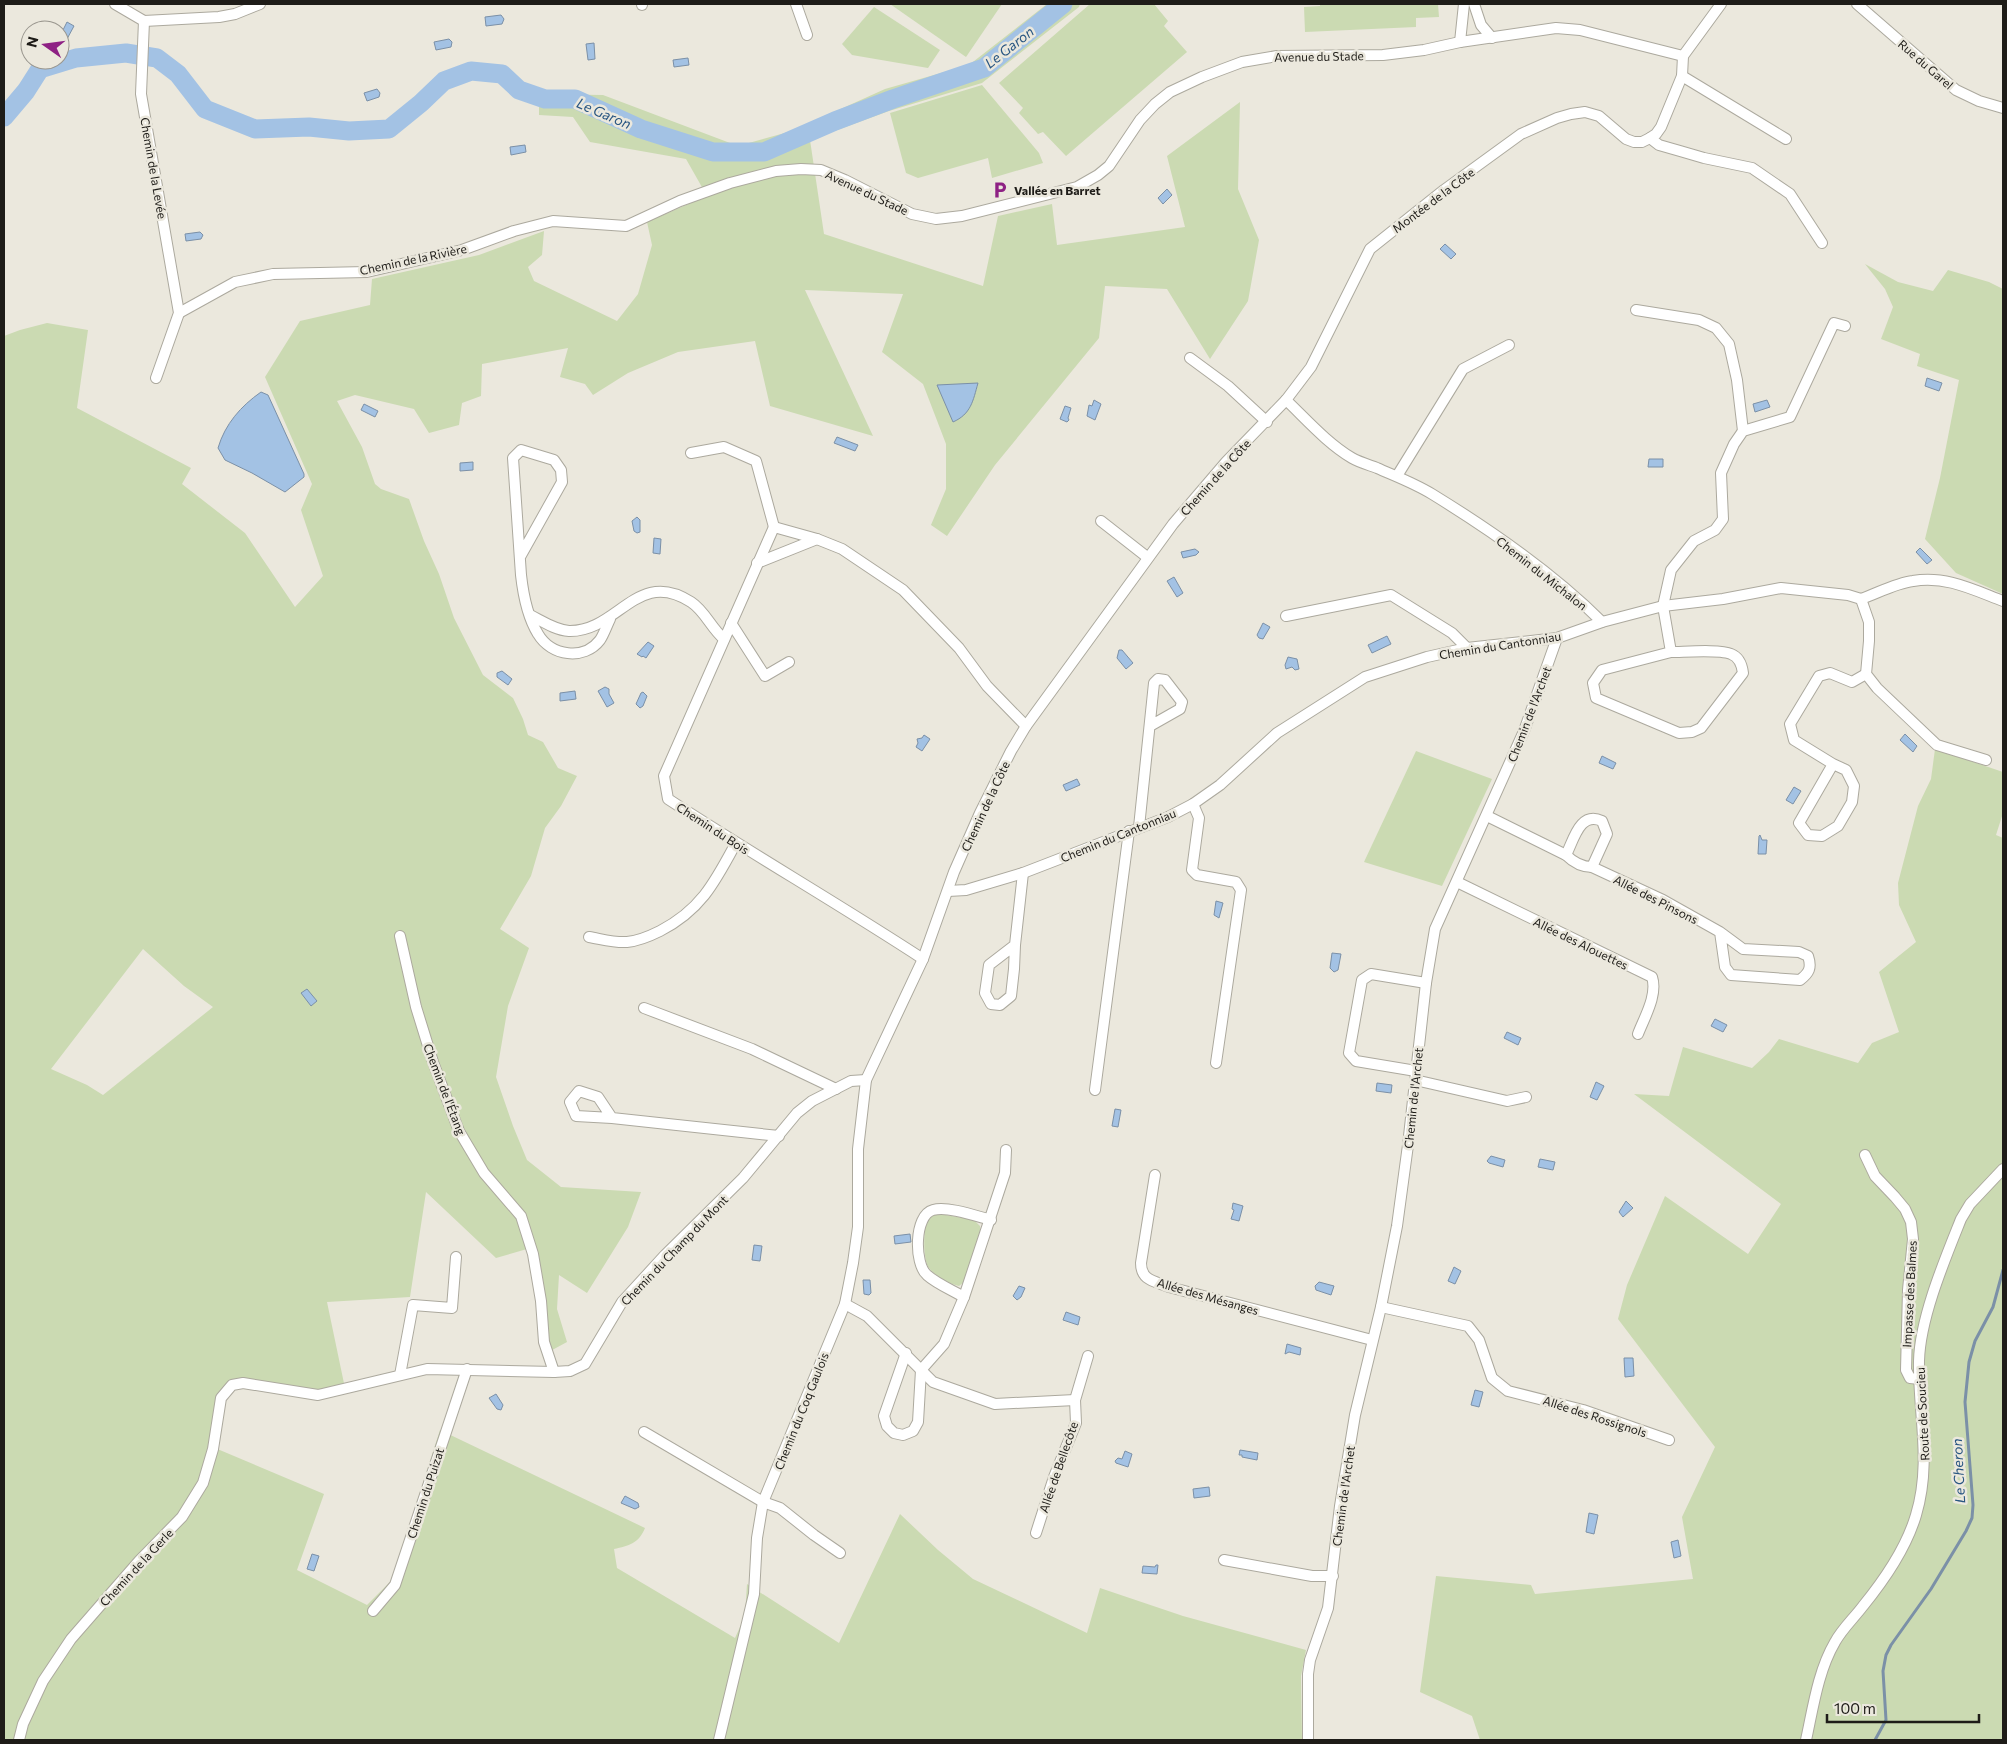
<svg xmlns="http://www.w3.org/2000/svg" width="2007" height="1744" font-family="Commissioner,sans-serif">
<rect width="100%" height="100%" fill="#ebe8dd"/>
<g fill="#cbdab2" fill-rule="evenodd">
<path d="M890,4H1002L966,57Z"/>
<path d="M1047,4H1080L1079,7L982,83L889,111L810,140L824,234L983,286L998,216L1052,204L1057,245L1185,227L1167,156L1240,102L1238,189L1259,240L1248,301L1210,359L1167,289L1105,286L1099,338L995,465L947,536L931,525L946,489V444L923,384L882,352L903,294L805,290L873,436L770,406L755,341L678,352L628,373L593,395L585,384L560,377L568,348L482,364L481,396L462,403L459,425L429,433L414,409L355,395L337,401L362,447L375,484L381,489L409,499L424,541L439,574L454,618L483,675L513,698L523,719L528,735L543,742L558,768L577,776L561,806L545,828L531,876L500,929L529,948L508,1006L496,1077L513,1126L527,1160L561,1187L641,1192L628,1227L587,1293L559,1275L557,1309L567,1342L543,1355L537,1289L527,1249L496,1258L426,1192L410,1297L327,1302L346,1393L298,1397L240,1386L226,1398L215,1448L324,1494L297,1570L367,1605L392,1580L440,1430L645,1528C639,1543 629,1546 614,1549L617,1568L735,1638L745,1616L747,1584L839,1643L900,1514L938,1550L973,1579L1087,1633L1100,1588L1183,1616L1306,1650L1301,1676L1302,1740H4V336L20,330L47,323L88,330L77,408L191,468L182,484L245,533L295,607L323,576L301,510L312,484L265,377L300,321L370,305L372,279L479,255L544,231L542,255L528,267L534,281L617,321L638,294L652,245L647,222L707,196L686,159L590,142L573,117L539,115V94L603,95L738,146L792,131L885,89L969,65ZM143,949L184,986L213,1007L103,1095L87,1085L51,1069Z"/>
<path d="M1090,4H1154L1168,21L1164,26L1187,52L1066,156L1043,132L1038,134L1019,113L1023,108L999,83Z"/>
<path d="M1320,4H1438L1439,17L1416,18V27L1305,32L1304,7L1320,6Z"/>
<path d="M874,7L940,50L928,68L852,55L842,44Z"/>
<path d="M982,85L1039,153L1043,163L992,178L988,158L918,178L906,173L890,113Z"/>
<path d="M1865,264L1898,282L1933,291L1948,270L1989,282L2003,289V594L1956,573L1925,539L1940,478L1959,380L1917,366L1920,354L1881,339L1893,307L1885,289Z"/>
<path d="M1935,749L2003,772V813L1996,835L2003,838V1740H1480L1472,1716L1420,1692L1436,1576L1531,1585L1535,1594L1693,1579L1682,1517L1715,1447L1618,1319L1627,1285L1665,1196L1748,1254L1781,1204L1634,1094L1669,1096L1683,1047L1752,1068L1769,1052L1779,1039L1858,1063L1872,1043L1899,1032L1879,972L1916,942L1899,905L1898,883L1918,806L1931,779Z"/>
<path d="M1416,751L1492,779L1442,886L1364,862Z"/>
<path d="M940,1214L974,1220L980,1226L981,1233L964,1282L959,1286C949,1284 935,1276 929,1268C923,1261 923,1230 927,1222C929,1216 934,1215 940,1214Z"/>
</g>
<g fill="#a3c2e4" stroke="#7b90a7">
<path d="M501,15L504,19L502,24L486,26L485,17Z"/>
<path d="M67,22L74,26L67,39L60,36Z"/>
<path d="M449,39L452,42L451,47L436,50L434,42Z"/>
<path d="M594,43L595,59L588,60L586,44Z"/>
<path d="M688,58L689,65L674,67L673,60Z"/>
<path d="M377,89L380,93L379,97L367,101L364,93Z"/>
<path d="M525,145L526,152L511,155L510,147Z"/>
<path d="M1167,189L1172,195L1163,204L1158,198Z"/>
<path d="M200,232L203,235L201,239L186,241L185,234Z"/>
<path d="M1445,244L1456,254L1451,259L1440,249Z"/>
<path d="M1927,378L1942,383L1939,391L1925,386Z"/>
<path d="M978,383C973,401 971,414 953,422L937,385Z"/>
<path d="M261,392L268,395L304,474V477L285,492L252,473L225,460L218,448C225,424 241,406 261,392Z"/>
<path d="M1094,400L1101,404L1095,420L1087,416L1089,405L1092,406Z"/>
<path d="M1767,400L1770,407L1755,412L1753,404Z"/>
<path d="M364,404L378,411L375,417L361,410Z"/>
<path d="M1065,406L1071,408L1068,418L1069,420L1067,422L1060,419Z"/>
<path d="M837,437L858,445L855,451L834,443Z"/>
<path d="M1649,459H1663V467H1648Z"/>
<path d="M473,462V470L460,471V463Z"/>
<path d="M637,517L640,520V532L637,533L634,531L632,521Z"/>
<path d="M654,538L661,539L660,554L653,553Z"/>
<path d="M1920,548L1932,560L1927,564L1916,552Z"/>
<path d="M1195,549L1199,552L1196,555L1183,558L1181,552Z"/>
<path d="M1174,577L1183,593L1177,597L1167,581Z"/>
<path d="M1263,623L1270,627L1263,639L1259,638L1257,635Z"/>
<path d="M1387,636L1391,644L1372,653L1368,645Z"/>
<path d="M648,642L654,646L646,658L643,656L642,657L637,654Z"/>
<path d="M1119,650H1122L1133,663L1126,669L1117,658Z"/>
<path d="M1288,657L1297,659L1299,669L1295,670L1292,667L1286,669L1285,665Z"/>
<path d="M502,671L512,679L508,685L497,677V673Z"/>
<path d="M605,687L609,689V694L614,703L607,707L598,691Z"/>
<path d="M575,691L576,699L560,701V693Z"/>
<path d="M643,692L647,696L643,706L640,708L636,704L641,693Z"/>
<path d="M1905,734L1917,746L1913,752L1900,740Z"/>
<path d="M924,735L930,739L922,751L916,747L918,743L917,739L922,738Z"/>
<path d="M1602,756L1616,763L1613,769L1599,763Z"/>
<path d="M1077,779L1080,785L1066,791L1063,785Z"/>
<path d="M1794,787L1801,791L1793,804L1786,800Z"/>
<path d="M1760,835L1762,840H1767L1766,854H1758L1759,836Z"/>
<path d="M1216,901L1223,903L1219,918L1214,915Z"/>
<path d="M1332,953L1341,954L1338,970L1334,972L1330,968Z"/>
<path d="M307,989L317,1001L311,1006L301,993Z"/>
<path d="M1715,1019L1727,1025L1723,1032L1711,1026Z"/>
<path d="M1507,1032L1521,1038L1518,1045L1504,1038Z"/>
<path d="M1596,1082L1604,1086L1597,1100L1590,1097Z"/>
<path d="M1377,1083L1392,1085L1391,1093L1376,1091Z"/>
<path d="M1115,1109L1121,1110L1118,1127L1112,1126Z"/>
<path d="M1491,1156L1505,1160L1503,1167L1489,1163L1487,1161Z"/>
<path d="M1540,1159L1555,1162L1553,1170L1538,1167Z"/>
<path d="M1626,1201L1633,1208L1623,1217L1619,1212Z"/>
<path d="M1233,1203L1243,1206L1239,1221L1231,1219L1234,1210L1232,1209Z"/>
<path d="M910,1234L911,1242L895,1244L894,1236Z"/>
<path d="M754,1245L762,1246L760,1261L752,1260Z"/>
<path d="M1454,1267L1461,1271L1455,1284L1448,1281Z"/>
<path d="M863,1280H870L871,1293L869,1295L864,1294Z"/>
<path d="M1319,1282L1334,1286L1331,1295L1316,1290L1315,1286Z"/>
<path d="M1019,1286L1025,1288L1021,1297L1017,1300L1013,1296Z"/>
<path d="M1066,1312L1080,1317L1078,1325L1063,1320Z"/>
<path d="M1287,1344L1301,1348L1300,1355L1289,1352L1285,1354Z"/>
<path d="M1624,1358H1633L1634,1376L1625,1377Z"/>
<path d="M1475,1390L1483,1392L1479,1407L1471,1405Z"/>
<path d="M496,1394L503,1405L501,1410L497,1409L489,1398Z"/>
<path d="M1240,1450L1258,1453L1257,1460L1242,1457V1455H1239Z"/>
<path d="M1125,1451L1132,1454L1128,1467L1116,1463L1115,1461L1118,1458L1122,1459Z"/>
<path d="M1209,1487L1210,1496L1194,1498L1193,1489Z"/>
<path d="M625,1496L638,1503L639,1507L635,1509L621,1503Z"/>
<path d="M1589,1513L1598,1515L1594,1534L1586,1532Z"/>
<path d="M1678,1540L1681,1556L1674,1558L1671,1542Z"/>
<path d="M312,1554L319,1556L314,1571L307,1569Z"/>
<path d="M1156,1565H1158L1157,1574L1142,1573L1143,1566L1155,1567Z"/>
</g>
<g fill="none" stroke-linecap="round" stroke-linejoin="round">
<path stroke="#7b90a7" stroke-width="3" d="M1875,1740L1886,1720L1883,1671L1886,1655L1891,1645L1931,1589L1966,1531L1972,1518L1973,1505L1965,1402L1969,1362L1975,1341L1993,1307L2003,1270"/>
<path stroke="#a3c2e4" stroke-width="19" d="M4,117L26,91L40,69L76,58L126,53L157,58L178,74L205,109L255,129L309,127L349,131L389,129L421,103L444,81L471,71L502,74L519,90L545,99H575L641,129L713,152H764L835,121L893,99L984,68L1063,4"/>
<g stroke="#aca99e" stroke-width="12">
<g id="minor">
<path d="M115,4L144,21L219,17L235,14L260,4"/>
<path d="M642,4V5"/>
<path d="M796,4L807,35"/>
<path d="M1474,4L1481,25L1492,38"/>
<path d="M1857,4L1956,90L1979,101L2003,108"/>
<path d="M144,21L141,94L179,313L156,378"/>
<path d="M1460,42L1464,4"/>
<path d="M1682,76L1786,139"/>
<path d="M1650,138L1659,145L1680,151L1704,158L1752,168L1790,194L1822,243"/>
<path d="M1636,310L1699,320L1716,328L1729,344L1737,380L1743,431"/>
<path d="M179,313L235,282L273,274L367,272L462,250L514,231L553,221L626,226L680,201L730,183L776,171L801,169L821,170L845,180L912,214L936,219L962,216L1077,187L1098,175L1109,166L1140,120L1155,104L1170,92L1202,77L1242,62L1277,56L1383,55L1424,50L1460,42L1556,28L1580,30L1683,56"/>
<path d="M1190,358L1228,386L1267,422"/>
<path d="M1286,400C1307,420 1327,443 1352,458C1359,462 1369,465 1377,468C1395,476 1414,483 1432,494C1489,529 1554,574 1602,622"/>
<path d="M691,453L724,447L756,461L774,527"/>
<path d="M1397,476L1463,369L1509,345"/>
<path d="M1101,521L1147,557"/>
<path d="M520,557L562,482L561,470L554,460L521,450L513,458L521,575C523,593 528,618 538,634C551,656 584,661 600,640C604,634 607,625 610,619"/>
<path d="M757,563L817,539"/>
<path d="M1861,599L1869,622V641L1866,674L1877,688L1937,745L1986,760"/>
<path d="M1861,599C1878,593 1896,583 1913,581C1945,575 1974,590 2003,601"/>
<path d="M530,615C542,621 555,630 569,631C618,632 637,567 691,602C705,611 711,628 724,639"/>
<path d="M1286,616L1391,595L1452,633L1467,648"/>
<path d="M731,623L765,676L789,662"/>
<path d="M1671,652C1684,652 1720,649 1731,654C1739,657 1742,665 1743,673L1701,728L1692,732L1679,733L1596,698L1593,683L1602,670L1671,652L1663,606L1671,570L1694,541L1715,530L1723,519L1721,473L1734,444L1743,431L1790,417L1834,323L1845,326"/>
<path d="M1833,764L1846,770L1854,786L1852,802L1838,826L1822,836L1808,835L1799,823L1833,764L1794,740L1790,724L1819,676L1830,673L1852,682L1866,674"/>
<path d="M1193,804L1199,818L1192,870L1197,875L1236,882L1241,890L1216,1063"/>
<path d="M1487,816L1566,855C1573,862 1582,867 1592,867L1663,900L1720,932L1725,967L1731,975L1800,980C1809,973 1812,968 1808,956L1799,952L1743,949L1720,932"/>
<path d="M1139,827L1154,683L1158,679L1165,680L1182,702L1180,709L1150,726"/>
<path d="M1566,855C1574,839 1580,811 1602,821L1607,834L1592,867"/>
<path d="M1457,882L1652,977C1658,995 1644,1018 1638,1034"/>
<path d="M948,891L966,890L1023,873L1168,817L1193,804L1220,785L1277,733L1365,677L1427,657L1467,648L1557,638L1602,622L1663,606L1723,599L1781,588L1848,595L1861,599"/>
<path d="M400,936L416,1007L433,1062L459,1131L484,1173L521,1216L533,1254L541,1301L544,1342L554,1372"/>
<path d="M589,937C601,939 615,943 627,942C638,941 650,936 660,931C701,910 715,882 736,843"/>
<path d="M1015,945L1014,969L1011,996L1000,1005L991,1004L985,993L989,965L1015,945L1023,873"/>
<path d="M923,959C839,904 752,854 668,799L664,776L774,527L817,539L842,549L903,590L959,648L987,686L1026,726"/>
<path d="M644,1008L752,1049L836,1089"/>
<path d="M1416,1071L1356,1061L1349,1053L1362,980L1371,974L1426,983"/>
<path d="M1415,1080L1507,1101L1526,1097"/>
<path d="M1095,1090L1129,831"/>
<path d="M612,1118L576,1116L570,1102L579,1091L598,1097L612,1118L779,1136"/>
<path d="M1865,1155L1875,1176L1895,1197L1905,1209L1911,1222L1913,1239L1908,1290L1906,1370L1910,1378L1920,1379"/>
<path d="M1155,1175L1141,1263C1141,1281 1155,1281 1169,1287L1372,1340"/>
<path d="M964,1297C952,1290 937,1284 927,1275C914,1264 914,1215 933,1210C948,1206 976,1216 991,1220"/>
<path d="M845,1304L867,1316L933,1382L995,1404L1075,1400"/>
<path d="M1381,1307L1468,1326L1479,1340L1492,1378L1508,1391L1583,1410L1669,1440"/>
<path d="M906,1353L884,1416L887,1426L894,1433L903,1435L913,1431L918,1422L921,1370L944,1344L964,1297L1005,1173L1006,1150"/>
<path d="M400,1375L413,1305L452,1308L456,1257"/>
<path d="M644,1432L763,1502L780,1508L814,1535L840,1553"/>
<path d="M1036,1533L1054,1477L1076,1423L1075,1400L1088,1356"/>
<path d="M1224,1560L1312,1576H1333"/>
<path d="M373,1611L395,1585L467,1369"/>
<path d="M19,1740L23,1724L43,1681L71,1639L139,1561L182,1517L203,1483L213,1449L221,1398L232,1385L243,1383L318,1395L427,1369L554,1372L570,1371L585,1364L622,1302L665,1255L743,1178L797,1113L812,1101L851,1081L866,1080"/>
<path d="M719,1740L754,1594L757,1538L763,1502L845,1304L853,1263L858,1227V1149L866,1080L923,959L954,872L980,813L1011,751L1026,726L1173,524L1226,462L1286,400L1311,367L1370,249L1444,190L1521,134L1557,118L1571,114L1585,112L1599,116L1626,139L1634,142H1642L1650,138L1656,134L1661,127L1682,76L1683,56L1721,4"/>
<path d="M1308,1740V1674L1310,1660L1328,1608L1340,1506L1355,1415L1381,1307L1397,1226L1408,1145L1426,983L1435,929L1524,731L1557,638"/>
<path d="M1806,1740C1813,1708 1818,1671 1835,1642C1842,1629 1854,1618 1863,1606C1885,1579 1906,1549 1916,1515C1932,1462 1918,1414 1919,1361C1920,1318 1945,1259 1961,1219L1970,1204L2003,1169"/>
</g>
</g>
<use href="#minor" stroke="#fff" stroke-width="10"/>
</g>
<defs>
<g id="parking-bare" transform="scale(1.35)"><path d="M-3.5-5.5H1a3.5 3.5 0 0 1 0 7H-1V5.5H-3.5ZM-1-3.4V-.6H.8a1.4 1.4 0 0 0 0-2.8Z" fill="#8e2184" stroke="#ebe8dd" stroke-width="2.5" paint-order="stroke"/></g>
</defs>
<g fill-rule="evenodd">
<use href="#parking-bare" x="1000" y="190"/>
</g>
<g text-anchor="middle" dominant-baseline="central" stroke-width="5" stroke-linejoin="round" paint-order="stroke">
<g font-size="12" fill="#1e1c18" stroke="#ebe8dd">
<text transform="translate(1319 56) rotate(-1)">Avenue du Stade</text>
<text transform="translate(1926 64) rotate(41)">Rue du Garel</text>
<text transform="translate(154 168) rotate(80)">Chemin de la Levée</text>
<text transform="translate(867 192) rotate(25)">Avenue du Stade</text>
<text transform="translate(1433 200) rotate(-37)">Montée de la Côte</text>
<text transform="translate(413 259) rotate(-12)">Chemin de la Rivière</text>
<text transform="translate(1215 477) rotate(-48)">Chemin de la Côte</text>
<text transform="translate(1542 573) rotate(38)">Chemin du Michalon</text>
<text transform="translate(1500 645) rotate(-9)">Chemin du Cantonniau</text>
<text transform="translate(1529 714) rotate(-69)">Chemin de l'Archet</text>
<text transform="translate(985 806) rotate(-65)">Chemin de la Côte</text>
<text transform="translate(713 828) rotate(33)">Chemin du Bois</text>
<text transform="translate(1118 835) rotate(-22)">Chemin du Cantonniau</text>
<text transform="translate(1656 899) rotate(27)">Allée des Pinsons</text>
<text transform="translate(1581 943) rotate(26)">Allée des Alouettes</text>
<text transform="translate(445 1089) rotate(69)">Chemin de l'Étang</text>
<text transform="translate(1413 1098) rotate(-84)">Chemin de l'Archet</text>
<text transform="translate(674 1250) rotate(-46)">Chemin du Champ du Mont</text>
<text transform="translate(1909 1294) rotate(-87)">Impasse des Balmes</text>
<text transform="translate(1208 1296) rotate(16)">Allée des Mésanges</text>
<text transform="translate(801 1411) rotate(-68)">Chemin du Coq Gaulois</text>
<text transform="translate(1922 1414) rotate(-93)">Route de Soucieu</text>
<text transform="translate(1595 1416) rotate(18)">Allée des Rossignols</text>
<text transform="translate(1058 1467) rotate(-71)">Allée de Bellecôte</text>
<text transform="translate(425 1493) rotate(-72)">Chemin du Puizat</text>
<text transform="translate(1343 1496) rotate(-82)">Chemin de l'Archet</text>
<text transform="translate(136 1567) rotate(-47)">Chemin de la Gerle</text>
</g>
<g font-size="12" font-weight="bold" fill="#1e1c18" stroke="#ebe8dd" text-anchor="start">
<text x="1014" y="190">Vallée en Barret</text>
</g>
<g font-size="14" font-style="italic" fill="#295682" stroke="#ebe8dd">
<text transform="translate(1009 47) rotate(-38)">Le Garon</text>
<text transform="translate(604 113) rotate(23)">Le Garon</text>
<text transform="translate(1958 1471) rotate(-93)">Le Cheron</text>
</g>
</g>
<rect width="2007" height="1744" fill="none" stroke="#1e1c18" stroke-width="10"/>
<g transform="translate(45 45) rotate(284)"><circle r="24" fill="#ebe8dd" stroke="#99968e"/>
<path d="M0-4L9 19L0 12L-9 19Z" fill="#8e2184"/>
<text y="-8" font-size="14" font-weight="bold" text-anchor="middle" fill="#1e1c18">N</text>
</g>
<path d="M1827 1714v8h152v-8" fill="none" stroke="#1e1c18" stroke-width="2.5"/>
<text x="1834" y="1714" font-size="15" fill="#1e1c18" stroke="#ebe8dd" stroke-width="4" paint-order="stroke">100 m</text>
</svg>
